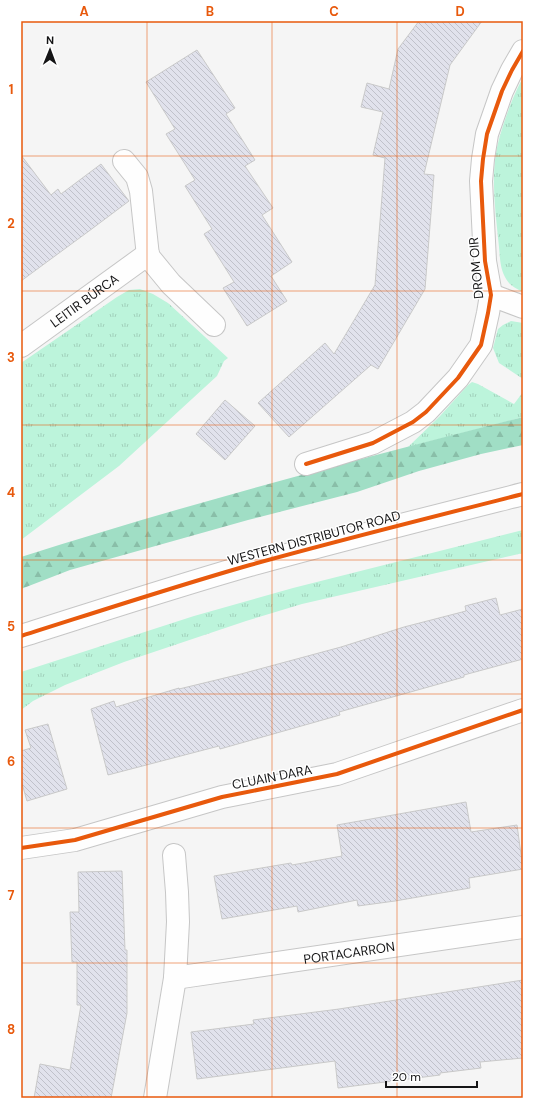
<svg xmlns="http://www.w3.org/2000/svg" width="544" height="1119" font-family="'DM Sans',sans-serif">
<defs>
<pattern id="grass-tufts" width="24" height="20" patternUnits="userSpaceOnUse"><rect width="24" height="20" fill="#bcf4db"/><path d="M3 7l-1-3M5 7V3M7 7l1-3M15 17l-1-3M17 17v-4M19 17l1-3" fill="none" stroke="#a1d0bb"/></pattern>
<pattern id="forest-firs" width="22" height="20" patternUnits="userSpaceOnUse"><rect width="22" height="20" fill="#a0dec5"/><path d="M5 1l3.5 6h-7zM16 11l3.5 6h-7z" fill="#89bea8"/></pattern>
<pattern id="building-back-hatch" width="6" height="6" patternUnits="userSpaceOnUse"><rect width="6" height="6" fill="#e1e2ec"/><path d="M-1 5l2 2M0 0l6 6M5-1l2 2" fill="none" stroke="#c0c1ca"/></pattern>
</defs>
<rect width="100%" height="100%" fill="#f5f5f5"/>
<g fill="url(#grass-tufts)">
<path d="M523,78V292C515,288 509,285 505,277C500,268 500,257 499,247C496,216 491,184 496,153C499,134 513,94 523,78Z"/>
<path d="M140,289L153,294L168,303L228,358L224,361L217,376L119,466L21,540V363L117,297L129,290Z"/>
<path d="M511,321L523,323V379L499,363L493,348L498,329L503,325Z"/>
<path d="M472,382L478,384L514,404L523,392V417L408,447L440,416L468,385Z"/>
<path d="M523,530V553L302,604L246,621L124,662L65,685L33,701L21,710V672L194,616L293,588Z"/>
</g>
<path fill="url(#forest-firs)" d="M523,417V445L481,454L419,471L357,492L248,520L70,570L21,589V557C187,504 355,460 523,417Z"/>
<g fill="url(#building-back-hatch)" stroke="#c9c9c9">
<path d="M419,21H482L450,65L424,174L434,175L425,289L378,369L371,365L289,437L258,403L325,343L334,354L375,285L385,158L373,155L383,112L361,107L367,83L389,89L398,49Z"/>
<path d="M197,50L235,108L226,114L255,160L245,166L273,208L262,215L292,262L271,276L287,301L247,326L223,288L234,282L204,234L212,229L185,186L195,180L166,134L175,129L146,82Z"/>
<path d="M21,155L51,195L58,189L61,194L101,164L129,201L89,231L21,281Z"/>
<path d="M225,400L255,426L225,460L196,434Z"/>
<path d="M496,598L500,615L523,609V659L464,675V677L339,712L340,715L312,723L220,749L219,746L108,775L91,709L114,701L116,707L179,688V689L241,674L341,647L404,627L466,611L465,606Z"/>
<path d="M48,724L67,789L27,801L21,780V751L31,748L25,730Z"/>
<path d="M466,802L471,832L517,825L523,869L469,878L470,888L395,901L358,906L357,900L298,912L297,906L222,919L214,876L291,863L292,865L342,856L337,825Z"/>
<path d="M122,871L125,950H127V1013L111,1098H34L40,1064L70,1070L81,1005H77V962H72L70,912H79L78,872Z"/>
<path d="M523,980V1058L480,1062L481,1068L440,1073V1075L338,1088L335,1061L197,1079L191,1032L254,1024L253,1020L339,1009Z"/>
</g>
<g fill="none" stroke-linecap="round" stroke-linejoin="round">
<g stroke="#c6c6c6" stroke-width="24">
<g id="minor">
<path d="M124,161L137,177L141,191L148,256L171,284L214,325"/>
<path d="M491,295L523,307"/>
<path id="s1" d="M21,346L148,254"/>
<path d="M306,464L373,443L413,422L426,412L458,378L481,345L488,313L491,295L485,261L481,181L483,159L487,134L502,91L512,70L523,51"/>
<path d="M21,848L75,840L222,797L337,774L523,710"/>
<path id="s2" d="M175,978L523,927"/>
<path d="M155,1098L175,978L178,922L177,892L174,855"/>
</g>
</g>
<g stroke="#c6c6c6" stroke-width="24">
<path id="tertiary" d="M21,636C97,612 173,587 250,565C340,540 432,517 523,494"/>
</g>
<use href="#minor" stroke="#fefefe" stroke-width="22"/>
<use href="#tertiary" stroke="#fefefe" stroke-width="22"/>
<g stroke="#fff" stroke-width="6">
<g id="cycleway">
<path d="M306,464L373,443L413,422L426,412L458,378L481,345L488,313L491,295L485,261L481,181L483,159L487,134L502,91L512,70L523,51"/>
<path d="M21,636C97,612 173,587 250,565C340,540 432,517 523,494"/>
<path d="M21,848L75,840L222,797L337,774L523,710"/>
</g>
</g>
<use href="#cycleway" stroke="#e8590c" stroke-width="4"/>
</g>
<path fill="none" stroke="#e8590c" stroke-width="1" stroke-opacity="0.55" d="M147,21V1098M272,21V1098M397,21V1098M21,156H523M21,291H523M21,425H523M21,560H523M21,694H523M21,828H523M21,963H523"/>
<g text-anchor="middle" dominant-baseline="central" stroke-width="3" stroke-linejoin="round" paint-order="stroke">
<g font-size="13" fill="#151516" stroke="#fff">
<text transform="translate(476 268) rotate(-95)">DROM OIR</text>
<text stroke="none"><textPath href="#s1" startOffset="78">LEITIR BÚRCA</textPath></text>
<text transform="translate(314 538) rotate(-15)">WESTERN DISTRIBUTOR ROAD</text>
<text transform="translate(272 777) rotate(-11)">CLUAIN DARA</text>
<text stroke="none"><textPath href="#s2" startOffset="176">PORTACARRON</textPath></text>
</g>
</g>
<rect width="544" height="1119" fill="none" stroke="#ffffff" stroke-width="44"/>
<g transform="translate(50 50) rotate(1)" stroke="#ffffff" stroke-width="3" paint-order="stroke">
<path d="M0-3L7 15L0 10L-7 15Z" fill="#151516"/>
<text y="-6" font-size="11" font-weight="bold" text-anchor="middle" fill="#151516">N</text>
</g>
<path d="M386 1081v6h91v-6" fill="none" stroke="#151516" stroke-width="2"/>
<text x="392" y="1081" font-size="12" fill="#151516" stroke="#ffffff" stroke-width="3" paint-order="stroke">20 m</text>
<rect x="22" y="22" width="500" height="1075" fill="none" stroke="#e8590c" stroke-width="1.5"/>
<g font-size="13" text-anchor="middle" font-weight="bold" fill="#e8590c">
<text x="84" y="16">A</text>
<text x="210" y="16">B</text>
<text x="334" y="16">C</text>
<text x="460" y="16">D</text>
<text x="11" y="94">1</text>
<text x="11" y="228">2</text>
<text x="11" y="362">3</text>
<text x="11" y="497">4</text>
<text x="11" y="631">5</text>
<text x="11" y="766">6</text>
<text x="11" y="900">7</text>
<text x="11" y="1034">8</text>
</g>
</svg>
